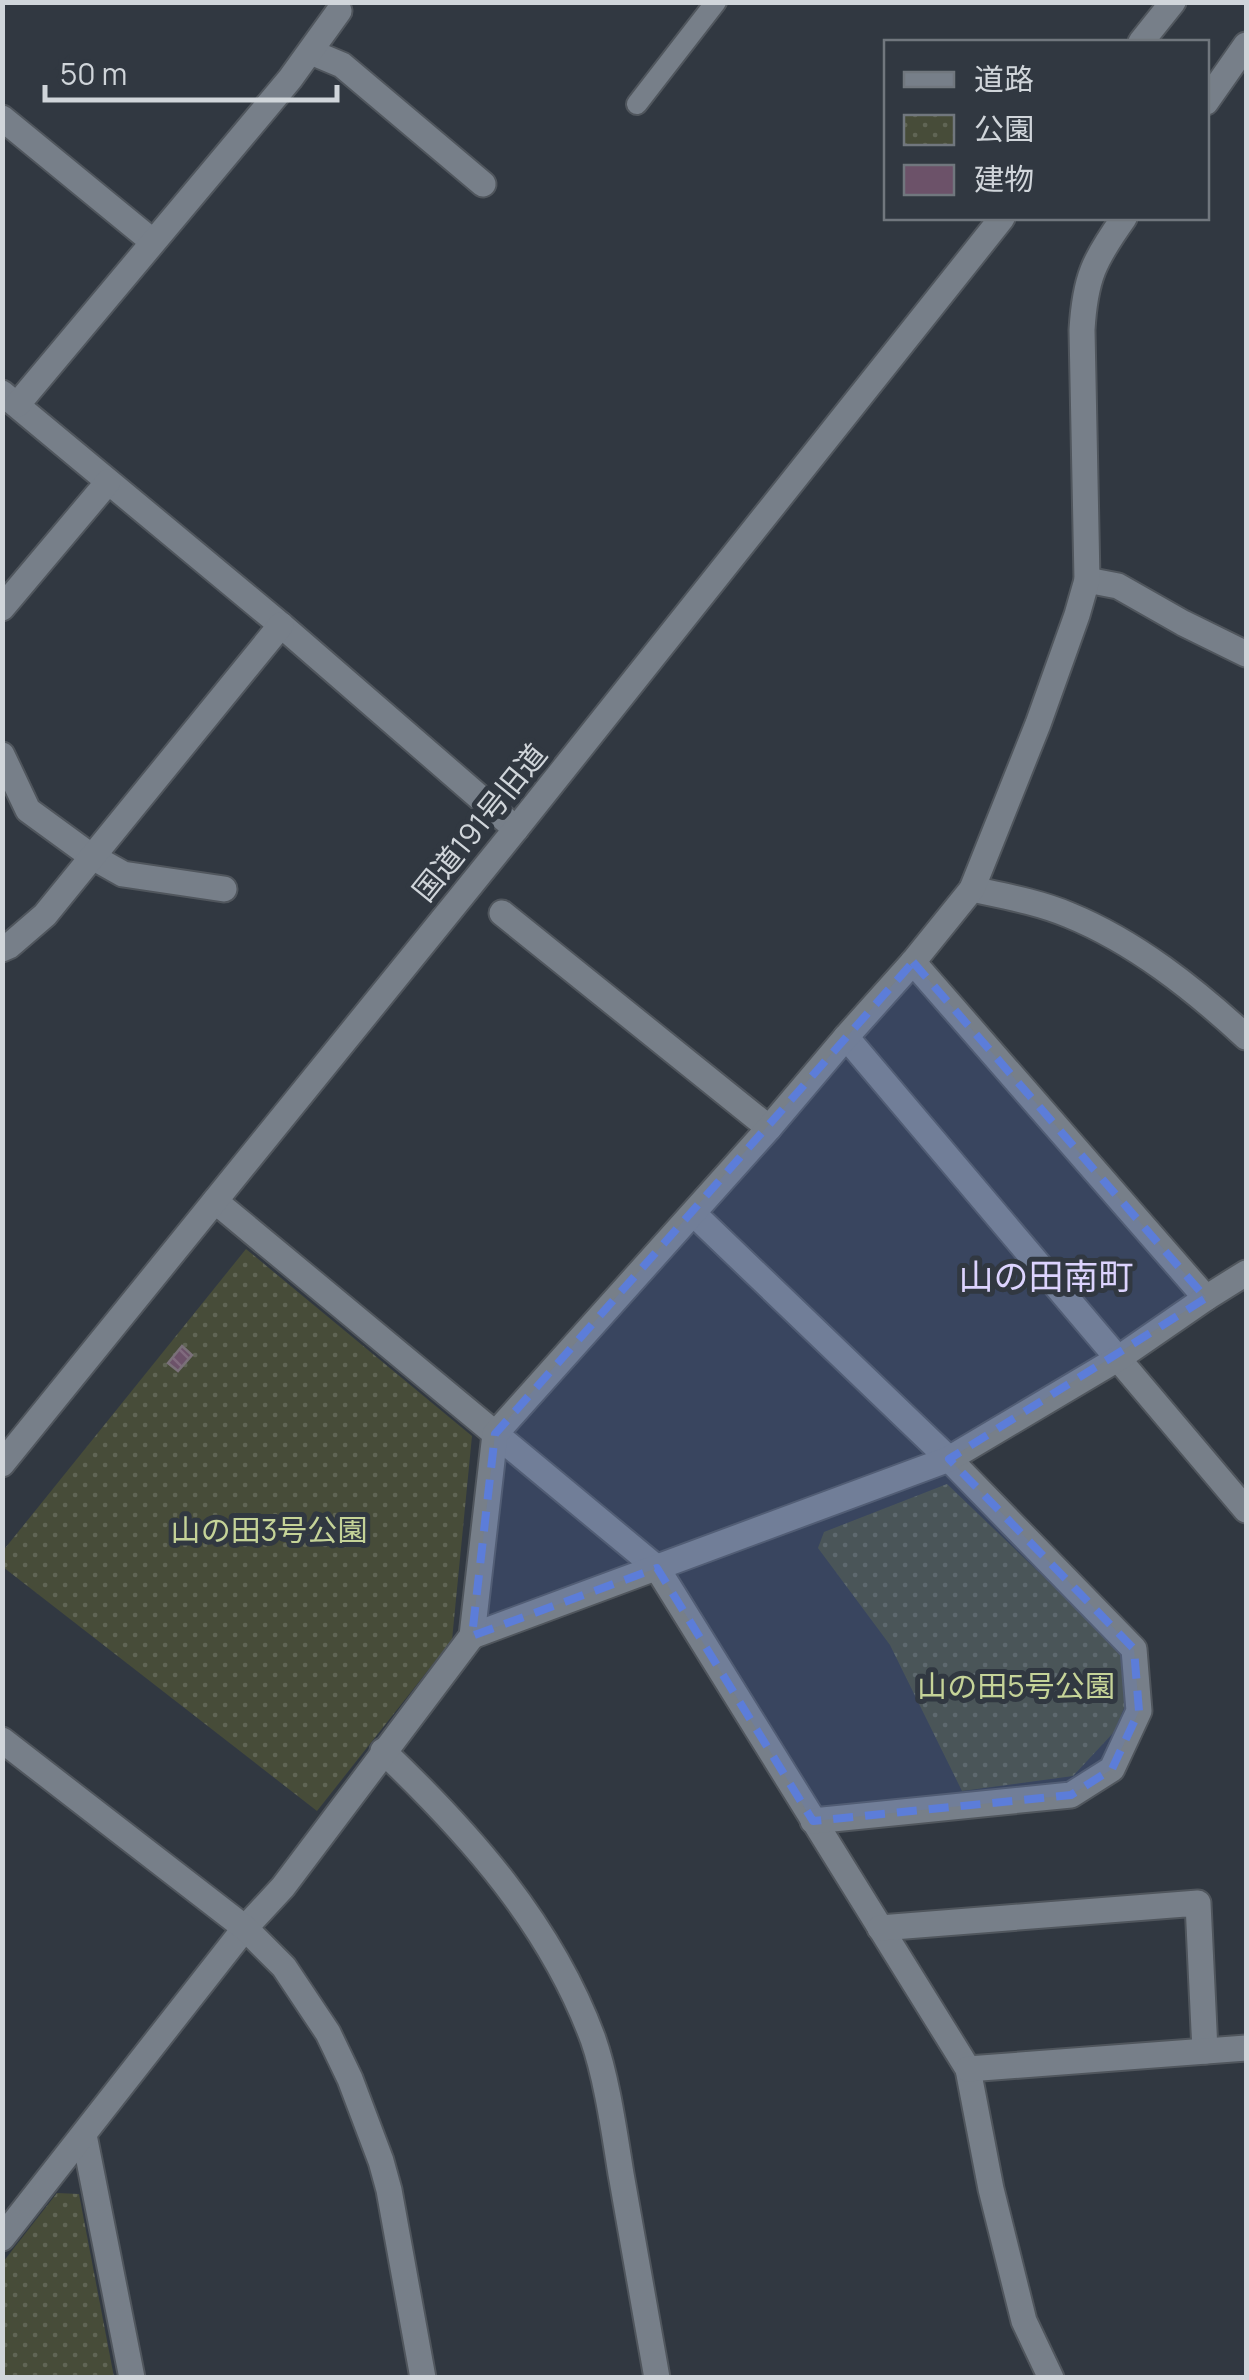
<svg xmlns="http://www.w3.org/2000/svg" width="1249" height="2380" font-family="Manrope,'Noto Sans JP',sans-serif">
<defs>
<pattern id="park-dots" width="8" height="8" patternUnits="userSpaceOnUse" patternTransform="scale(2.5)"><rect width="8" height="8" fill="#474c39"/><path d="M2 2h.1M6 6h.1" fill="none" stroke="#606555" stroke-width="1.8" stroke-linecap="round"/></pattern>
<pattern id="building-back-hatch" width="6" height="6" patternUnits="userSpaceOnUse" patternTransform="scale(2.5)"><rect width="6" height="6" fill="#6c5269"/><path d="M-1 5l2 2M0 0l6 6M5-1l2 2" fill="none" stroke="#806a7e"/></pattern>
</defs>
<rect width="100%" height="100%" fill="#313841"/>
<g fill="url(#park-dots)">
<path d="M246,1249L472,1436L452,1640L317,1811L3,1567L2,1552Z"/>
<path d="M947,1484L1119,1649L1129,1696L1114,1732L1073,1776L962,1791L890,1645L818,1548L824,1532Z"/>
<path d="M57,2193L79,2194L114,2377H3V2262Z"/>
</g>
<path fill="url(#building-back-hatch)" stroke="#7a7079" stroke-width="2.5" d="M182,1346L192,1355L178,1371L168,1363Z"/>
<g fill="none" stroke-linecap="round" stroke-linejoin="round">
<g stroke="#50565d" stroke-width="24">
<path id="service" d="M637,104L716,2"/>
</g>
<g stroke="#50565d" stroke-width="29">
<g id="minor">
<path d="M311,52L342,65L483,184"/>
<path d="M1206,102L1246,45"/>
<path d="M2,118L152,241"/>
<path d="M2,393L281,625L516,829"/>
<path d="M17,405L290,79L339,11"/>
<path d="M1087,580L1118,586L1183,623L1246,654"/>
<path d="M2,608L108,482"/>
<path d="M2,755L28,810L91,856L123,874L224,889"/>
<path d="M972,889C1004,896 1038,902 1069,915C1135,942 1194,989 1246,1037"/>
<path d="M502,913L769,1128"/>
<path d="M2,949L9,946L45,915L281,625"/>
<path d="M913,962L1206,1298"/>
<path d="M846,1037L1246,1510"/>
<path d="M215,1201L657,1568L968,2069L991,2189L1024,2321L1051,2378"/>
<path d="M694,1214L949,1459L1134,1649L1139,1711L1112,1769L1071,1795L813,1821"/>
<path d="M472,1636L949,1459L1119,1358L1206,1298L1246,1273"/>
<path d="M383,1751C470,1834 551,1925 593,2039C607,2079 614,2131 621,2174C633,2242 645,2310 657,2378"/>
<path d="M880,1928L1198,1903L1205,2051"/>
<path d="M968,2069L1246,2048"/>
<path d="M84,2135L132,2378"/>
<path d="M2,2238L245,1928L283,1887L472,1636L495,1434L769,1128L846,1037L913,962L972,889L1038,724L1077,615L1087,580L1082,330C1085,278 1094,260 1124,218"/>
</g>
</g>
<g stroke="#50565d" stroke-width="29">
<g id="tertiary">
<path d="M1141,42L1173,2"/>
<path d="M2,1464L516,829L1002,218"/>
<path d="M2,1740L245,1928L284,1967L328,2033L350,2079L381,2161L389,2190L423,2378"/>
</g>
</g>
<use href="#service" stroke="#777f89" stroke-width="20"/>
<use href="#minor" stroke="#777f89" stroke-width="25"/>
<use href="#tertiary" stroke="#777f89" stroke-width="25"/>
</g>
<path fill="#5c7dd9" fill-opacity="0.2" stroke="#5c7dd9" stroke-width="8" stroke-dasharray="20 12" stroke-linejoin="round" d="M913,962L1206,1298L949,1459L1134,1649L1139,1711L1112,1769L1071,1795L813,1821L657,1568L472,1636L495,1434Z"/>
<g text-anchor="middle" dominant-baseline="central" stroke-width="10" stroke-linejoin="round" paint-order="stroke">
<g font-size="30" fill="#d0d5da" stroke="#313841">
<text transform="translate(479 822) rotate(-51)">国道191号旧道</text>
</g>
<g font-size="30" fill="#c5d398" stroke="#313841">
<text x="269" y="1529">山の田3号公園</text>
<text x="1016" y="1685">山の田5号公園</text>
</g>
<g font-size="35" fill="#dcd3fe" stroke="#313841">
<text x="1046" y="1276">山の田南町</text>
</g>
</g>
<rect width="1249" height="2380" fill="none" stroke="#d0d5da" stroke-width="10"/>
<rect x="884" y="40" width="325" height="180" fill="#313841" stroke="#71777e" stroke-width="2.5"/>
<rect x="904" y="72" width="50" height="15" fill="#777f89" stroke="#71777e" stroke-width="2.5"/>
<text x="974" y="90" font-size="30" fill="#d0d5da">道路</text>
<rect x="904" y="115" width="50" height="30" fill="url(#park-dots)" stroke="#71777e" stroke-width="2.5"/>
<text x="974" y="140" font-size="30" fill="#d0d5da">公園</text>
<rect x="904" y="165" width="50" height="30" fill="#6c5269" stroke="#71777e" stroke-width="2.5"/>
<text x="974" y="190" font-size="30" fill="#d0d5da">建物</text>
<path d="M45 85v15h292v-15" fill="none" stroke="#d0d5da" stroke-width="5"/>
<text x="60" y="85" font-size="30" fill="#d0d5da" stroke="#313841" stroke-width="8" paint-order="stroke">50 m</text>
</svg>
